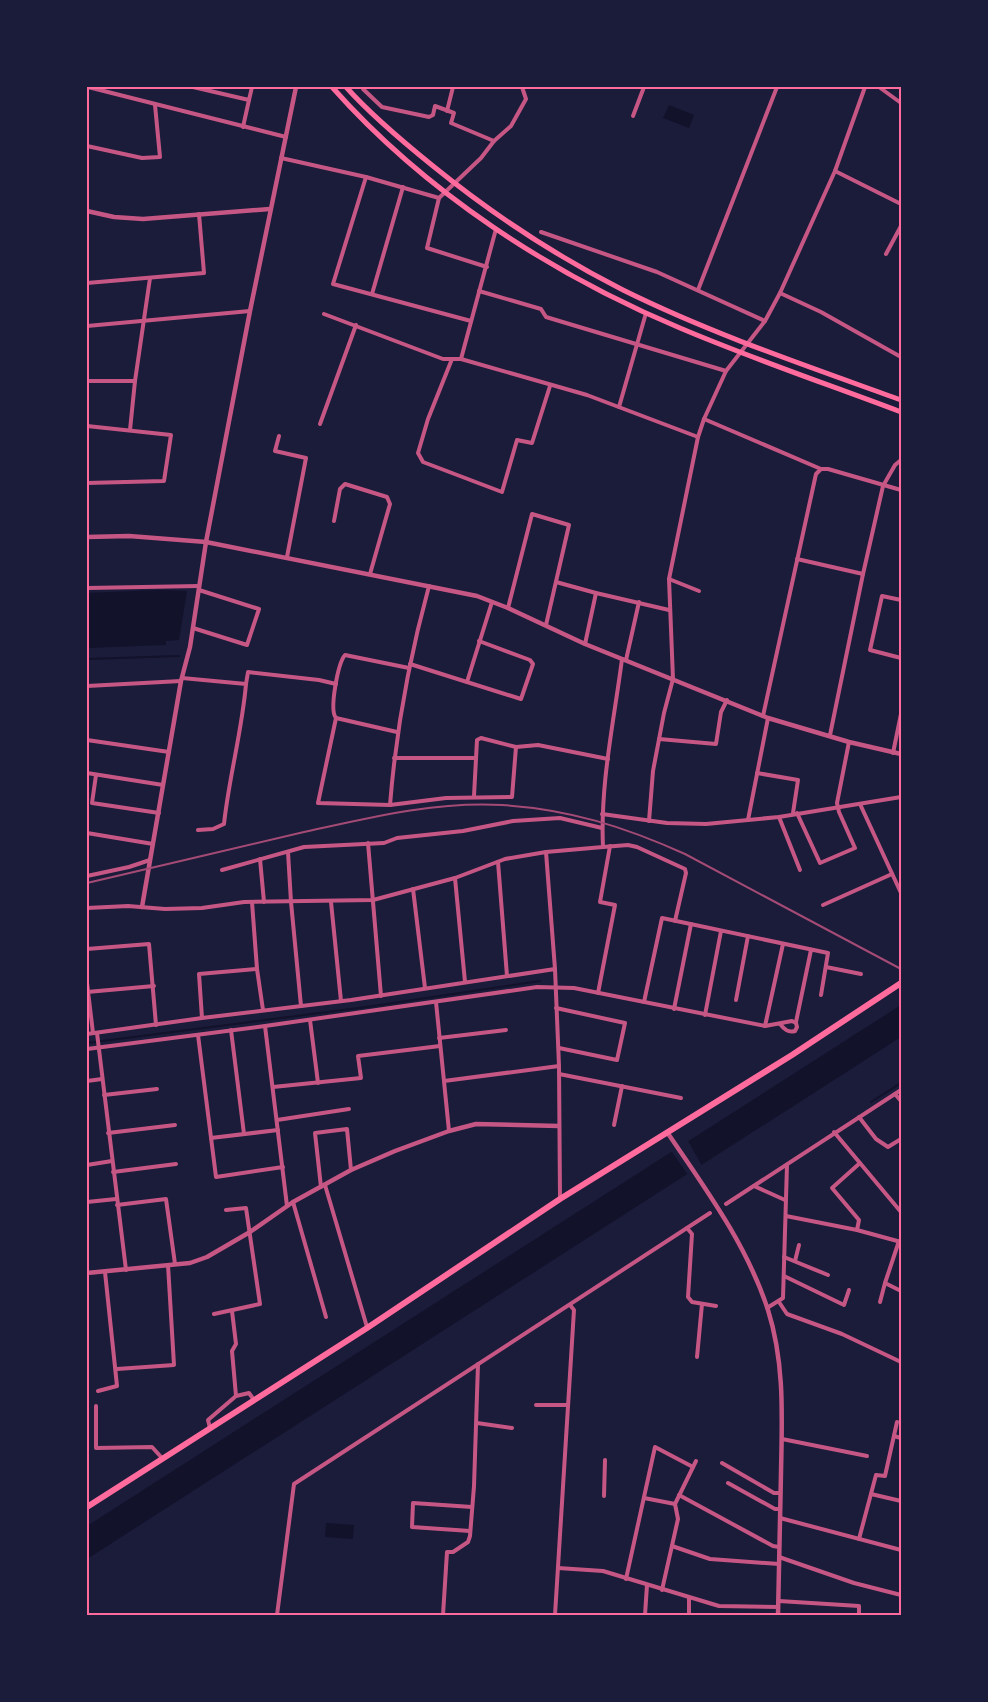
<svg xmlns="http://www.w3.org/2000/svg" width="988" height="1702" font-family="'IBM Plex Sans',sans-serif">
<rect width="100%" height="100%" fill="#1b1b3a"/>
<g fill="#12122b">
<path d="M669,105L694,115L689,128L663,118Z"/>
<path d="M160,590L187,591L179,640L166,641V645L87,648V593Z"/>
<path d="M901,1005V1037L87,1559V1526Z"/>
<path d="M326,1523L354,1525L353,1539L325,1537Z"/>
</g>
<path fill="#1b1b3a" d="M687,1139L702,1166L688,1175L670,1149Z"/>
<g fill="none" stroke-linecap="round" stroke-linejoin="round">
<g stroke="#12122b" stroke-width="2">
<path d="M87,659L179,656"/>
<path d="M87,1043L366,1007L540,981"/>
<path d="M871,1102L901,1083"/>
</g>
<g stroke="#c65784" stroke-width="4">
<path d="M88,87L286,137"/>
<path d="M193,87L249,100L252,87"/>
<path d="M879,87L901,103"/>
<path d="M363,89L382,107L429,117L433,115L435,106L454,113L451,123L494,141"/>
<path d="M447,111L453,87"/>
<path d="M633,116L644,87"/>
<path d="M243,127L249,100"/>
<path d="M87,146L142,158L160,157L155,105"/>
<path d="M281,158L366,177L439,198L481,158L494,141L511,126L526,99L522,87"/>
<path d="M835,171L901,204"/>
<path d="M366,177L333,284L471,321"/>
<path d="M439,198L427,248L487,267"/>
<path d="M541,232L657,272L765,321"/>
<path d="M886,254L901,226"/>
<path d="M87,283L204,273L199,214"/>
<path d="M698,290L777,87"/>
<path d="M479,291L541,309L546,317L726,371"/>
<path d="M780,293L821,312L901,357"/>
<path d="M372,294L403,187"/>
<path d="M324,314L443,359H461L587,395L698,437"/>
<path d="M87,326L250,311"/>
<path d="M452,359L428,419L418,453L423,462L502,492L517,440L532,443L550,386"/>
<path d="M461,359L496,229"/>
<path d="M87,381H135"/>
<path d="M619,407L646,313"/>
<path d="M704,419L821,469H828L901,490"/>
<path d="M320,424L356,325"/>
<path d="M87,426L171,435L164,481L87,483"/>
<path d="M130,430L135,381L150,278"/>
<path d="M279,436L275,451L306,458L287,557"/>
<path d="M334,521L340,489L345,484L387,497L390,504L370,574"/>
<path d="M797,559L863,574"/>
<path d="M669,579L699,591"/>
<path d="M556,582L596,593"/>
<path d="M87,588L199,586"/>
<path d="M901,600L882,596L870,650L901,658"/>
<path d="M508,608L532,514L569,525L546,625"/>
<path d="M193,628L247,645L259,609L199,590"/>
<path d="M585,644L596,593L669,610"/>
<path d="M626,660L639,602"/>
<path d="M410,664L521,699L533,664L530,660L479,641"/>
<path d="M182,678L246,684C242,731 229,777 224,824L213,829L198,830"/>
<path d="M467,682L492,602"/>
<path d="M246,684L248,672L319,680L336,684"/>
<path d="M87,686L181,681"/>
<path d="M763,716L816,474L821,469"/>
<path d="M336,718L318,803L390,805L446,798L512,797L516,747"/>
<path d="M397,732L336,718C329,710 338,663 345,655L409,668"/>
<path d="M830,735L863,574L883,486L895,465L901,460"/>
<path d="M659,739L716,744L721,712L727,700"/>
<path d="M87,740L169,752"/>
<path d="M893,753L901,714"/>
<path d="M394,758H476"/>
<path d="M87,773L163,785"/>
<path d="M757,773L798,780L793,813"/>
<path d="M96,775L92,803L159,813"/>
<path d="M474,796L477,740L481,738L516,747L538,745L608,759"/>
<path d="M860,804L901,893"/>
<path d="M390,805C396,730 409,659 429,586"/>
<path d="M797,813L820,863L855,848L839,812L837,803L849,742"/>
<path d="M602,814L667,823L706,824L779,817L901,797"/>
<path d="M779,817L800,870"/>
<path d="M748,820L768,718"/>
<path d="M649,821L653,771L664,713L673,679L669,579L698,437L704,419L726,371L765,321L780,293L835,171L865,87"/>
<path d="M87,833L153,844"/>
<path d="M368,843L381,996"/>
<path d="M603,847L628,845L637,847L685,869L686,873L675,921"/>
<path d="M288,852L291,902L301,1006"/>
<path d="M546,852L603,847C600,784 614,721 622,659"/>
<path d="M260,859L264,902"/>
<path d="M498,862L507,976"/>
<path d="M222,870L304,847L384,843L397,838L463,831L513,821L560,818L602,828"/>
<path d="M87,876L129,867L150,860"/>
<path d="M455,878L465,982"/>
<path d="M413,889L425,988"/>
<path d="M252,902L257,969L263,1010"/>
<path d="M331,902L341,1001"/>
<path d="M823,905L892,874"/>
<path d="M87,908L128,906L165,909L202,908L244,902L373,900L455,878L505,859L546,852L555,969"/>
<path d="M87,949L149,944L156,1025"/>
<path d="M826,967L861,974"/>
<path d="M87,983L93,1033"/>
<path d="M87,992L154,986"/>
<path d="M598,993L615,905L600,902L610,846"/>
<path d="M736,1000L748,936"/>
<path d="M436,1002L449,1131"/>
<path d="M644,1002L662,918L828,953L821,995"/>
<path d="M556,1008L625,1023L617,1060L559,1048"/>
<path d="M674,1009L691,924"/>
<path d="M705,1015L721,931"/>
<path d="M202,1018L199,974L257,969"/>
<path d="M310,1020L318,1083"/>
<path d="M796,1022L811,950"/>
<path d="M265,1026L287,1206"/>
<path d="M765,1026L783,944"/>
<path d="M231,1030L244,1134"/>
<path d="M97,1033L126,1270"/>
<path d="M87,1034L202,1018L351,1000L555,969L559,1066L560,1198"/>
<path d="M198,1035L216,1177L283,1167"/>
<path d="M439,1038L506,1030"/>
<path d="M87,1049L265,1026L537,987L574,988L765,1026L792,1021L796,1023L797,1027L795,1031C788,1033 784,1029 780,1024"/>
<path d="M559,1074L681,1098"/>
<path d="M87,1081L102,1079"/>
<path d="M444,1081L559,1066"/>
<path d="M273,1087L361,1078L358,1056L440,1046"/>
<path d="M895,1094L901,1101"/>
<path d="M104,1095L157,1089"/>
<path d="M859,1117L876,1139L888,1147L901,1139"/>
<path d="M277,1120L349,1109"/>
<path d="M614,1125L622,1086"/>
<path d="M834,1132L901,1212"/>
<path d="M108,1133L175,1125"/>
<path d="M211,1138L278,1130"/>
<path d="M87,1165L112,1161"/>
<path d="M113,1172L176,1164"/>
<path d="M325,1185L367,1327"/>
<path d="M754,1186L785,1200"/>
<path d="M321,1187L315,1133L347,1129L351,1170"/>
<path d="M87,1202L116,1199"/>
<path d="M293,1202L326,1317"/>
<path d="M726,1204L901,1090"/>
<path d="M117,1205L166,1199L175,1264"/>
<path d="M786,1216L857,1230L901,1242"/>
<path d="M687,1228L692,1234L688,1297L692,1302L716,1306"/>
<path d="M857,1230L859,1220L832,1188L860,1163"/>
<path d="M899,1241L885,1283L901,1291"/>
<path d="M784,1257L828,1275"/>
<path d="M795,1261L799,1245"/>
<path d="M784,1276L844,1305L849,1290"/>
<path d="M779,1302L787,1314L842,1334L901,1362"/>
<path d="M880,1302L885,1283"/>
<path d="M767,1308L783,1298L787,1165"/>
<path d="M214,1314L260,1304L246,1208L226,1210"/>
<path d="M697,1357L702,1304"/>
<path d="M117,1369L174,1365L168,1265"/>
<path d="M98,1391L117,1386L105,1272"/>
<path d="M236,1396L249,1393L254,1400"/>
<path d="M536,1405H568"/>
<path d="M96,1406V1448L152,1447L162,1458"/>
<path d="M477,1423L512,1428"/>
<path d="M210,1428L208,1420L236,1396L232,1351L236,1344L232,1311"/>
<path d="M894,1436L901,1438"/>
<path d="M782,1439L867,1456"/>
<path d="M722,1463L774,1493H780"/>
<path d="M728,1483L775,1509H780"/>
<path d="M871,1494L901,1501"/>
<path d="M679,1495L773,1546L779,1547"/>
<path d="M604,1496L605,1460"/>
<path d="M644,1498L675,1504"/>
<path d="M780,1518L901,1550"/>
<path d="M470,1531L412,1527L413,1503L472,1507"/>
<path d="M859,1539L876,1475L885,1476L897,1422"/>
<path d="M672,1546L710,1559L779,1564"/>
<path d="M779,1557L854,1583L901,1595"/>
<path d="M558,1568L603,1571L719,1606L778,1607"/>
<path d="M626,1579L655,1447L693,1467"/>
<path d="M662,1590L678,1519L675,1504L696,1461"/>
<path d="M689,1598V1615"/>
<path d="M779,1601L859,1606V1615"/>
<path d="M277,1615L294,1484L710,1213"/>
<path d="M443,1615L447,1552H453L468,1542L470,1536L474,1486L478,1364"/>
<path d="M555,1615L574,1310L570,1305"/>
<path d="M645,1615L647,1585"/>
</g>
<g stroke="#c65784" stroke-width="4.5">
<path d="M87,211L114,217L143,219L270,209"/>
<path d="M87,537L129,536L206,542L477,596L508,608L585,644L768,718L849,742L901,754"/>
<path d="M142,907L181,681L190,647L206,542L250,311L296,87"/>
<path d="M667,1132C705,1188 747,1245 768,1310C785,1364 782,1418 781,1473C780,1521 779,1568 778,1615"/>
<path d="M87,1273L190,1263L207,1257L250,1232L293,1202L351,1170L395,1151L449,1131L476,1124L559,1126"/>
</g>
<g stroke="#ff6b9d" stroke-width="5">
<path d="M332,87C425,192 551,274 680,328C753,359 827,384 901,412"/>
<path d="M346,87C372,116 402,141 433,166C491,213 556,256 623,290C712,334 807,366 901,400"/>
</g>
<path stroke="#ff6b9d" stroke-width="6" d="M87,1507L367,1328L560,1199L792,1055L901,983"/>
<path stroke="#a44b75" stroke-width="2" d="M87,883C159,866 232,849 304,832C368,818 435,801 502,805C569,809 625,827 685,854L901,969"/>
</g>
<rect width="988" height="1702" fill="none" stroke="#1b1b3a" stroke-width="177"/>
<rect x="88" y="88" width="812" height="1526" fill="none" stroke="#ff6b9d" stroke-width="2"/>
</svg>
